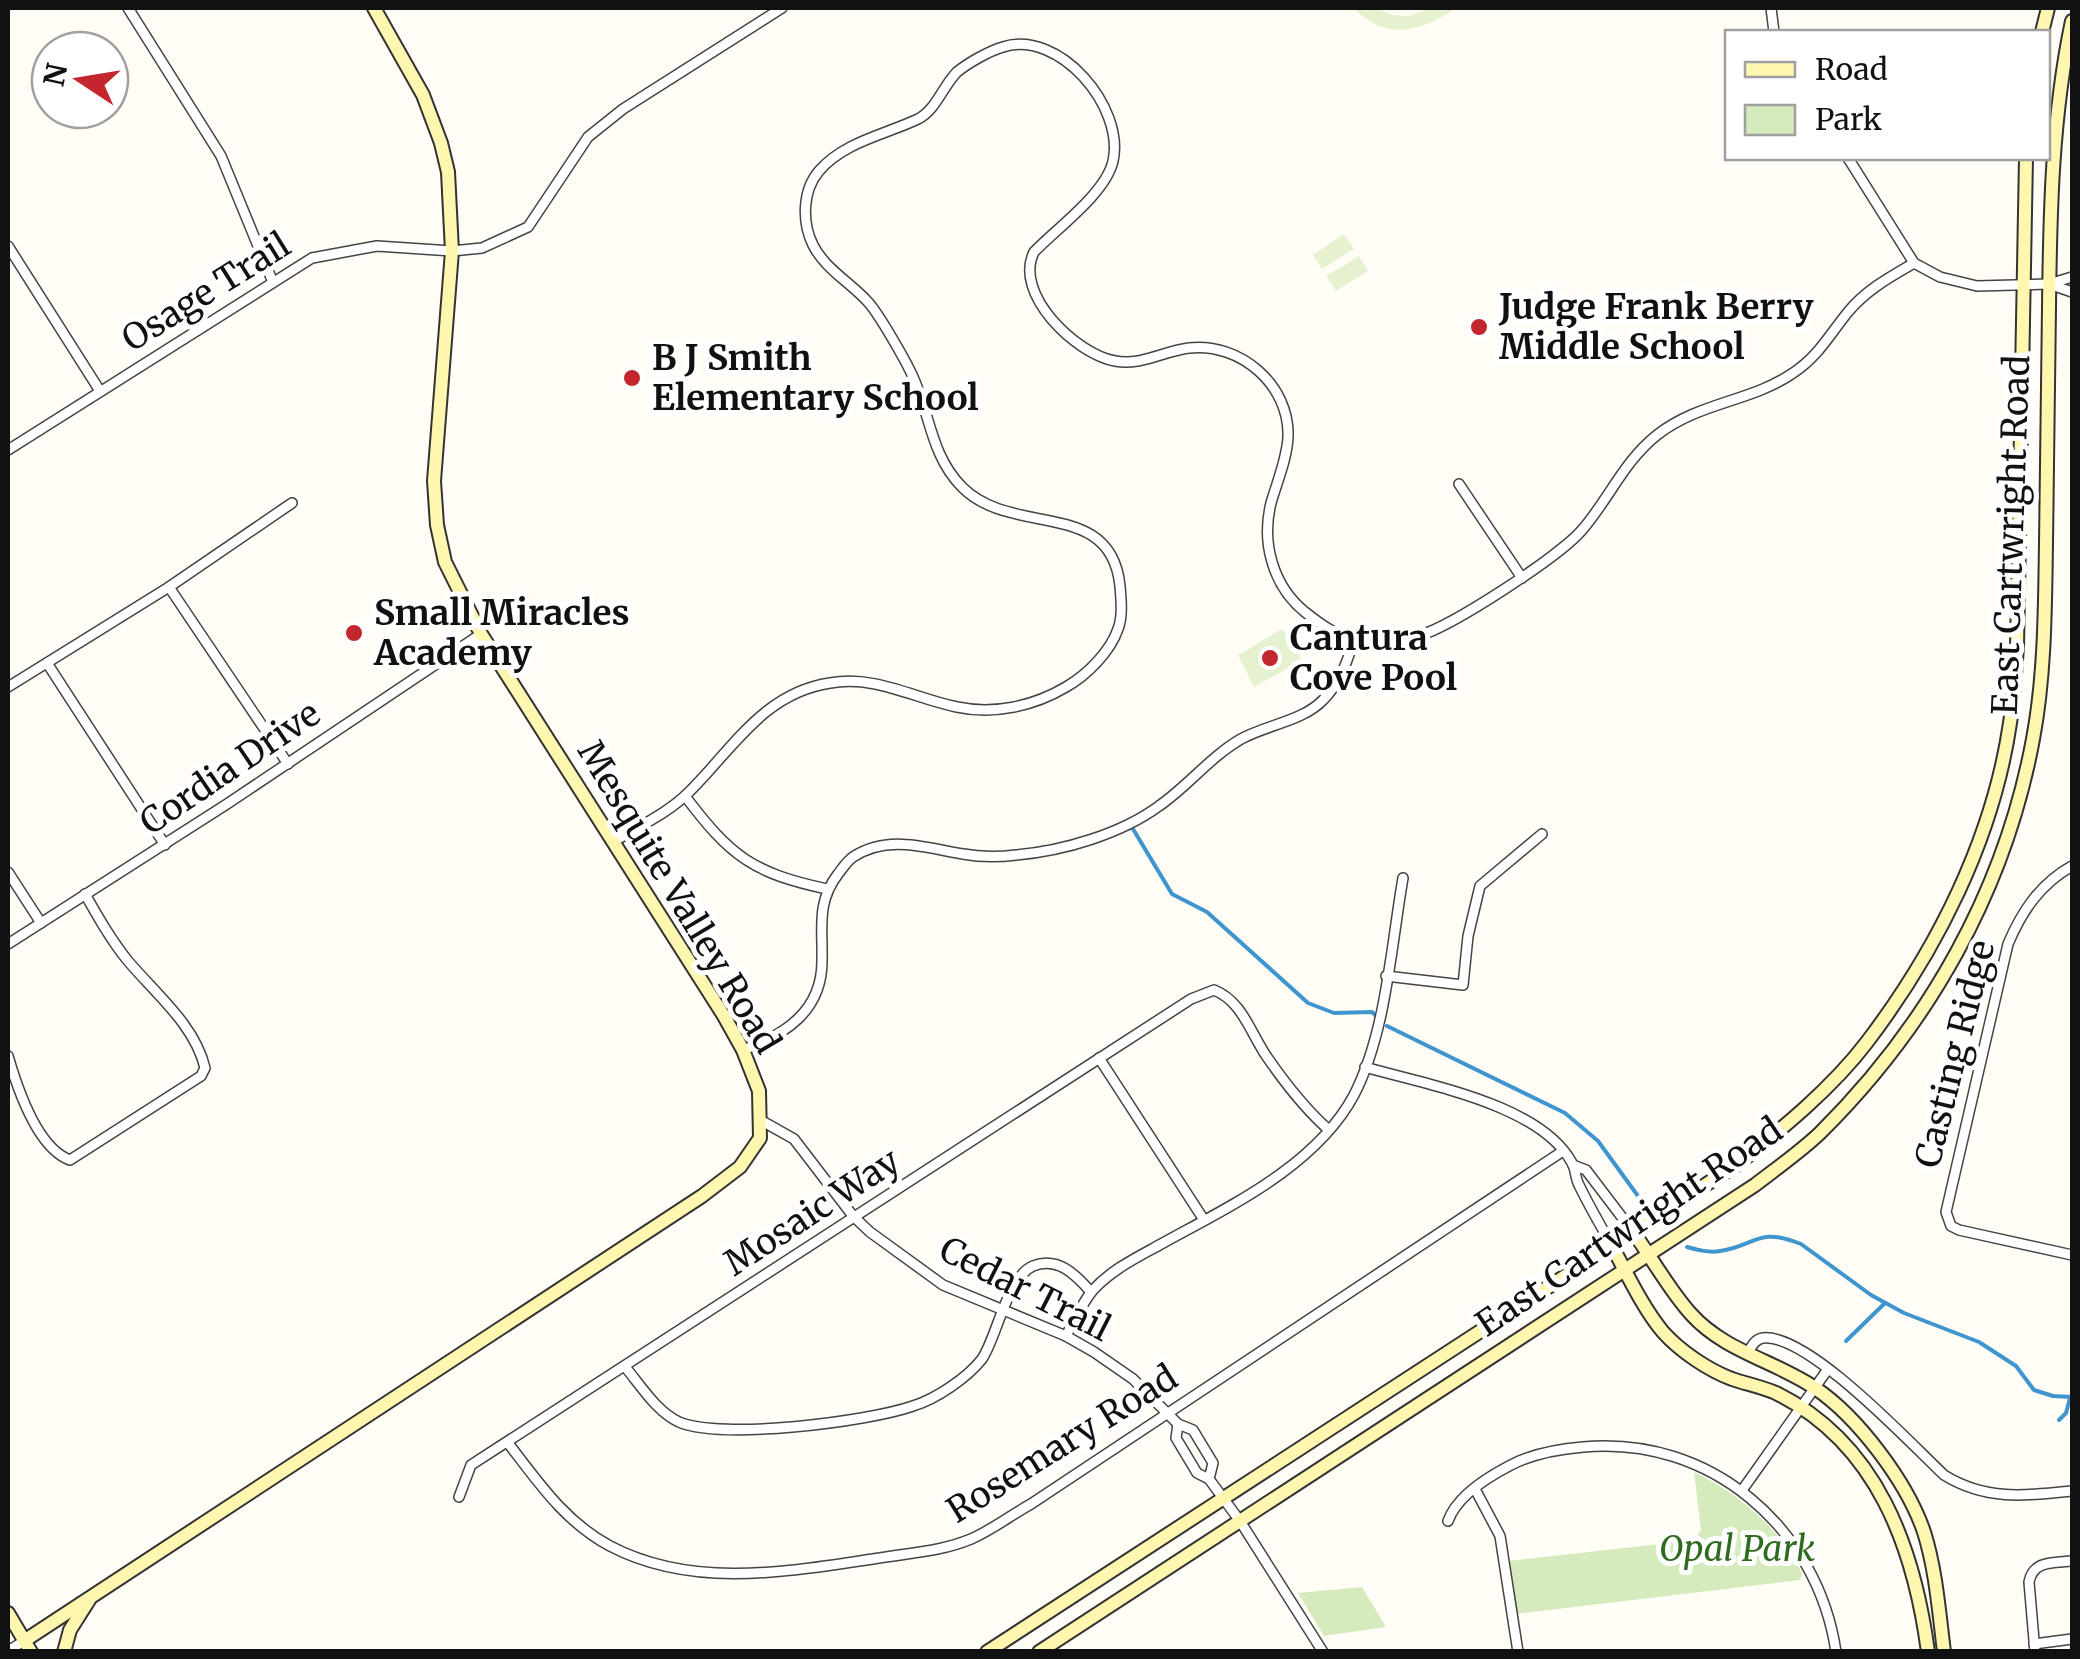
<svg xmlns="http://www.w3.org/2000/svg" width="2080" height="1659" font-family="Merriweather,serif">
<rect width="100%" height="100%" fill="#fffdf5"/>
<g fill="#d5ebbd">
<path d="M1694,1472C1741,1495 1778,1527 1802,1573L1800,1580L1516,1614L1509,1561L1695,1540L1701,1530Z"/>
<path d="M1362,1587L1386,1627L1324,1636L1298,1593Z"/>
</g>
<g fill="#e6f2cf">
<path d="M1353,8H1376L1393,15L1409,16L1430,8H1457C1418,32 1389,42 1353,8Z"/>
<path d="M1344,234L1354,249L1322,269L1313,255Z"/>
<path d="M1359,256L1368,271L1336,291L1326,276Z"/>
<path d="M1282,629L1293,644H1297L1301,661L1254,687L1238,655Z"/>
</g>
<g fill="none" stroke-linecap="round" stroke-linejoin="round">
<g stroke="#3f96cf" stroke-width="4">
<path d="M1133,829L1172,894L1207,912L1308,1003L1334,1013L1372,1012L1377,1017"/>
<path d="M1387,1026L1565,1113L1598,1141L1646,1207"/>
<path d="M1687,1247C1698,1250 1709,1253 1720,1251C1757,1246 1756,1226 1801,1244L1871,1295L1904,1313L1979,1342L2016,1366L2034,1390L2053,1396L2072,1397"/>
<path d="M1846,1341L1885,1303"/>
<path d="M2059,1420L2066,1413L2070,1398"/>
</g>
<g stroke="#444" stroke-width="12">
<g id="street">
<path d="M128,8L221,156L272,280"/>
<path d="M1771,8L1774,32"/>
<path d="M1848,158L1914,263L1940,277L1977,286L2049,284"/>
<path d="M8,246L100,391"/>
<path d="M2072,277L2049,284L2072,292"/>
<path d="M8,450L312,258L377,246L452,251L482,248L528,227L588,137L623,109L782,8"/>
<path d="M1459,484L1522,578"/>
<path d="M169,587L288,764"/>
<path d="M47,663L165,845"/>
<path d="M8,687L169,587L292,503"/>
<path d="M685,796C731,857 753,873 827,889"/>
<path d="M615,841C639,826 668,813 688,793C732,750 763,693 830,683C876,675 913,698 957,707C994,715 1034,706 1066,687C1087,675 1110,652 1118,629C1123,616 1121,599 1120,586C1111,497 1012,538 962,487C931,456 930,414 913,377C906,361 879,314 868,302C851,283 825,269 813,245C802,223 802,191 819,171C844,142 884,135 918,119C936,110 943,86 957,72C968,63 989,51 1003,47C1059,29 1125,107 1113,161C1106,193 1057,228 1034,252C1013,294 1076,354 1115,361C1141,366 1164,351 1189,348C1240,342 1290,385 1288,437C1287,459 1277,482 1271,503C1261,543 1273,586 1305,612C1320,624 1339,638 1358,640C1377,642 1399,642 1418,636C1451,627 1560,556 1582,530C1609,499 1624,461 1657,435C1699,402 1751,402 1793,373C1818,357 1830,334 1848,312C1866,290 1890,277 1914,263"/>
<path d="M2072,866C2040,884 2022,911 2008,944L1946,1212L1951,1226L1959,1230L2072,1255"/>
<path d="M8,872L41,923"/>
<path d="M8,944L227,804L481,634"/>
<path d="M1386,976L1463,985L1468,936L1480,886L1542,834"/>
<path d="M743,1050C785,1035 822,1011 822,961C823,928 816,903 838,874C842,869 847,861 853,857C888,834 926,848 963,854C979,857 1000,857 1016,855C1063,851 1121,834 1159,806C1188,786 1210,757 1241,739C1266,725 1303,721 1323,700C1340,683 1347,662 1354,640"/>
<path d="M8,1056C17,1087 37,1148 70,1160L201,1076L205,1068C195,1025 155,993 128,961C111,940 98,917 85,894"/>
<path d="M1099,1058L1204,1220"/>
<path d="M1365,1067C1427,1085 1540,1104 1572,1163C1576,1169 1575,1178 1579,1185C1589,1206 1601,1226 1612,1246"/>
<path d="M762,1121L794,1139L853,1216L870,1232L943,1285L1066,1336L1094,1352L1133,1379L1178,1424L1193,1430L1213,1463L1209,1479"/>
<path d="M1573,1165L1586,1170L1634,1233"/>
<path d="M1066,1336C1074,1321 1082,1303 1093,1290C1112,1269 1138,1257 1163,1243C1230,1206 1316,1166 1354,1095C1386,1033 1391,947 1403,878"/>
<path d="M1747,1354C1751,1348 1754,1339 1763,1338C1808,1333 1911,1444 1944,1475C1986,1501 2026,1496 2072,1491"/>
<path d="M626,1368C641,1386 657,1412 679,1422C722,1440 867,1422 913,1406C936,1399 967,1378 982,1359C997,1337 1007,1277 1033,1266C1058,1256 1076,1275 1091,1292"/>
<path d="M1178,1424L1176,1438L1197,1473L1209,1479L1240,1521L1323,1652"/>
<path d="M508,1443C538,1482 565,1522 610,1546C692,1589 786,1572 873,1559C907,1553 940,1552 971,1539C992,1530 1011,1515 1031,1504L1563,1151"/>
<path d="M1475,1489L1500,1536L1518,1652"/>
<path d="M1743,1489L1828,1369"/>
<path d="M459,1497L471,1465L1191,999L1214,990C1242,1001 1250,1032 1267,1057C1285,1083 1305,1109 1329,1130"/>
<path d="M1448,1521C1457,1496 1486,1478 1509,1466C1531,1454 1559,1449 1583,1447C1710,1435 1818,1528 1836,1652"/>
<path d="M2034,1644L2072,1639"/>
<path d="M8,1651L24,1641"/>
<path d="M2035,1652L2029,1582C2033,1560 2054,1563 2072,1561"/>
</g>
</g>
<g stroke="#333" stroke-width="16">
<g id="secondary">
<path d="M2042,32L2048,8"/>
<path d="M1634,1233C1653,1260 1670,1291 1691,1314C1724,1351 1775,1361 1815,1388C1858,1417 1907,1482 1924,1532C1936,1570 1939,1612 1944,1652"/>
<path d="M1612,1246C1627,1274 1643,1308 1663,1332C1680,1351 1708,1370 1732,1379C1747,1384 1762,1387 1776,1393C1877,1443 1914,1547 1928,1652"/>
<path d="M8,1613L31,1652"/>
<path d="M24,1641L702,1196L740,1167L760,1138L759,1091L743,1050L724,1016L481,634L445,562L437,525L434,481L452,251L448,172L441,143L423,95L374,8"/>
<path d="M64,1652L70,1630L89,1600"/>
<path d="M987,1652L1739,1163C1783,1128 1832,1088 1867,1042C1937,950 1993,839 2010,723C2014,698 2015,672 2017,647L2026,158"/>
<path d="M1039,1652L1755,1185C1777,1168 1800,1152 1820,1133C1929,1025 2005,890 2033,739C2045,675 2045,608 2046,543C2047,464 2048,386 2049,308C2050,211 2052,116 2072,21"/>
</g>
</g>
<use href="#street" stroke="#fff" stroke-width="9"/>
<use href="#secondary" stroke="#fff6b0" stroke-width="12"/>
</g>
<g fill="#c4262e" stroke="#fff" stroke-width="4">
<circle cx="1479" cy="327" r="10"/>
<circle cx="632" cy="378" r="10"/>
<circle cx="354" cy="633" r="10"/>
<circle cx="1270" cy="658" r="10"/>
</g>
<g text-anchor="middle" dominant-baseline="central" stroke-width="10" stroke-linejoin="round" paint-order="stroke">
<g font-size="35" fill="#111" stroke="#fff">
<text transform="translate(206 292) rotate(-32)">Osage Trail</text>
<text transform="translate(2011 535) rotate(-88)">East Cartwright Road</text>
<text transform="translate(230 768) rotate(-34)">Cordia Drive</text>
<text transform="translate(679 897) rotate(59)">Mesquite Valley Road</text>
<text transform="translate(1955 1054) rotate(-76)">Casting Ridge</text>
<text transform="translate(812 1212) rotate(-33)">Mosaic Way</text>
<text transform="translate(1629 1227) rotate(-34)">East Cartwright Road</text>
<text transform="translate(1025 1289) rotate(27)">Cedar Trail</text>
<text transform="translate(1062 1444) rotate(-32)">Rosemary Road</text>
</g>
<g font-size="35" font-weight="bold" fill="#111" stroke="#fff" text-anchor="start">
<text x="1499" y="307">Judge Frank Berry<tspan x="1499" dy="40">Middle School</tspan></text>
<text x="652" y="358">B J Smith<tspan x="652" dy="40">Elementary School</tspan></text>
<text x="374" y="613">Small Miracles<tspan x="374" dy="40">Academy</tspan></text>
<text x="1290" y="638">Cantura<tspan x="1290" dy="40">Cove Pool</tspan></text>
</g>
<g font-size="35" font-style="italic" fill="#2f6b1f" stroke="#fff">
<text x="1737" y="1549">Opal Park</text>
</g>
</g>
<rect width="2080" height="1659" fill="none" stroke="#111111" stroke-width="20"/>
<rect x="1725" y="30" width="325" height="130" fill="#ffffff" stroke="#a0a0a0" stroke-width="2.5"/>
<rect x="1745" y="62" width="50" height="15" fill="#fff6b0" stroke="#a0a0a0" stroke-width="2.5"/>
<text x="1815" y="80" font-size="30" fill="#111111">Road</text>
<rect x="1745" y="105" width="50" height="30" fill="#d5ebbd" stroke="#a0a0a0" stroke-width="2.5"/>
<text x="1815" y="130" font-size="30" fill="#111111">Park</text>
<g transform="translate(80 80) rotate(282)"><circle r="48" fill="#ffffff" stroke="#a0a0a0" stroke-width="2.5"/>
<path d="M0-8L18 38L0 25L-18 38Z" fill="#c4262e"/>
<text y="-15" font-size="28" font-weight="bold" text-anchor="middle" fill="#111111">N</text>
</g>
</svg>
